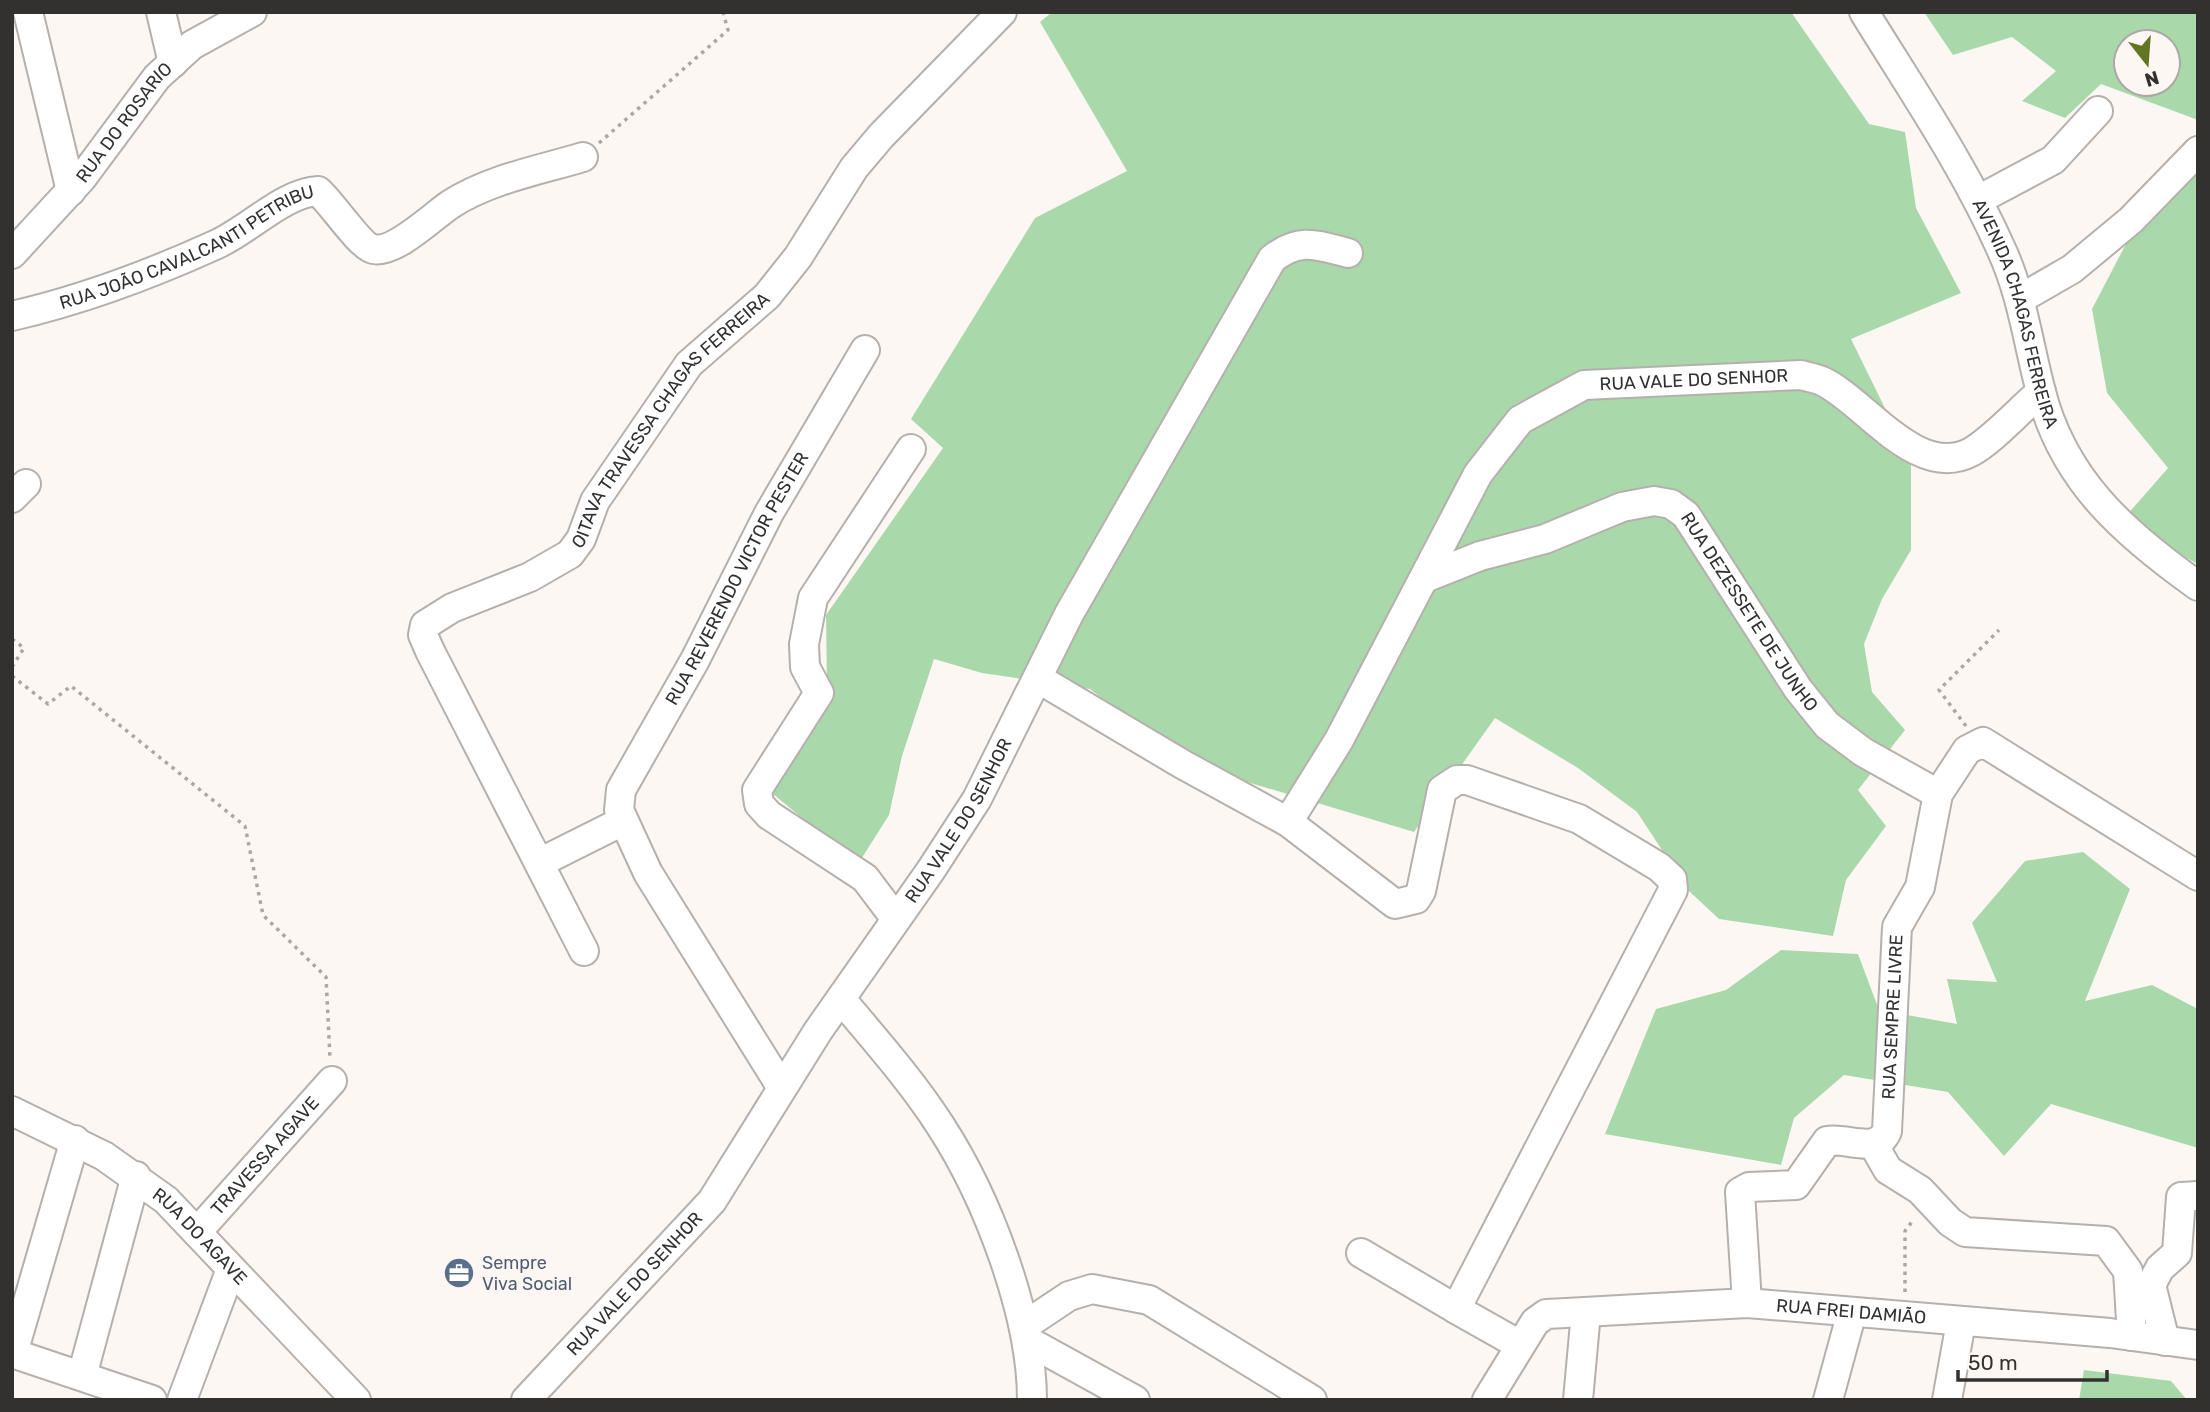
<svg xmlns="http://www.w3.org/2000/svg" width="2210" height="1412" font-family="Rubik,sans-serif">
<rect width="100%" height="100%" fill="#fdf7f4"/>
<g fill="#a9d9ab" fill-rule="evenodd">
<path d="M1052,12H1791L1869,124L1905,132L1916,208L1961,293L1851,339L1911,461V550L1882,599L1864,644L1872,692L1905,730L1858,790L1886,826L1846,880L1833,936L1719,919L1689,891L1637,812L1578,768L1495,718L1414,832L1187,764L1090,689L982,673L934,659L902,756L889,815L858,864L767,789L827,691L826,615L943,448L911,419L1035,218L1127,171L1040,22Z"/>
<path d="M1924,12H2198V120L2101,84L2065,118L2022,101L2056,71L2012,37L1953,55ZM2126,42H2168V84H2126Z"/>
<path d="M2198,153V564L2120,523L2168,468L2107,393L2092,309L2128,240L2173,196Z"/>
<path d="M2083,852L2130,889L2085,1001L2152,985L2198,1009V1148L2051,1104L2004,1156L1948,1092L1844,1075L1794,1118L1781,1165L1605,1134L1656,1009L1726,990L1781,950L1858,954L1879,1010L1957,1024L1947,979L1997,982L1972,923L2025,861Z"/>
<path d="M2084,1370L2171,1381L2187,1400H2079Z"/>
</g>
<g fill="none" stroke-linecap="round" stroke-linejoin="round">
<g stroke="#b6b0ad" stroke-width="32">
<g id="minor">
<path d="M28,12L71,191"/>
<path d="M161,12L173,63"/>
<path id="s1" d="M1864,12C1912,90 1965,167 2002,251C2022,295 2028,342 2040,388C2062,480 2125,534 2198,586"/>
<path d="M1978,200L2053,160L2098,111"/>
<path id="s2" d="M12,254L82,178L157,77L192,45L252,12"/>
<path d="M2020,299L2072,269L2131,220L2198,151"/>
<path id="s3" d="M12,316C82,300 149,275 215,245C246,232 285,192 318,191C331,202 360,246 373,249C395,254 434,215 451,204C490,179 540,170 583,157"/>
<path d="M12,498L26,484"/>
<path id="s4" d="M1425,578L1480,556L1545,539L1622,507L1654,501L1671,504L1686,515L1798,689L1827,725L1863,752L1938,794"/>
<path d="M1039,679L1182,764L1288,822L1395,904L1416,899L1421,891L1442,790L1457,780H1467L1579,819L1659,867L1672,879L1673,890L1456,1309L1518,1344"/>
<path id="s5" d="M1288,822L1339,740L1478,474L1520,420L1584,385L1801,375C1808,377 1816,378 1822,381C1864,400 1917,481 1971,452C1994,439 2020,409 2041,392"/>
<path d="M541,862L623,821"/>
<path d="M896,919L865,878L769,815L759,804L757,790L819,693L805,667L804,644L813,598L911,449"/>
<path id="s6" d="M584,951L430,651L423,635L425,625L452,608L530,577L570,554L581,539L595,501L689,364L767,296L798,257L854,168L881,136L1002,12"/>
<path d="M841,999C875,1040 911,1080 940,1125C987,1197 1032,1314 1032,1400"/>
<path id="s7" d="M782,1088L648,873L619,810L621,790L695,660L769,513L865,350"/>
<path id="s8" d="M12,1111L104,1156L166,1200L356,1400"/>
<path d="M1873,1144L1888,1170L1920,1190L1950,1222L1965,1232L2106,1241L2128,1271L2132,1336"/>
<path id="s9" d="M197,1232L332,1081"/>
<path d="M1361,1253L1456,1309"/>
<path id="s10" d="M1747,1303L1740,1192L1749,1187L1796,1185L1827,1141C1847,1137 1877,1155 1887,1131L1897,927L1920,887L1938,794L1967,750L1983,742L2198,876"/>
<path d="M1024,1326L1069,1296L1092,1289L1149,1300L1312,1400"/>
<path d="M1028,1341L1135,1400"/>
<path d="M2165,1341L2151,1285L2160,1268L2177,1253L2181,1197L2198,1196"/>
<path d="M12,1353L152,1400"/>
<path d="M13,1353L75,1140"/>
<path d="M82,1376L136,1176"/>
<path d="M182,1400L231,1269"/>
<path id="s11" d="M526,1400L712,1201L818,1031L931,870L977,799L1069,614L1272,259C1300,237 1316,245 1348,253"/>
<path id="s12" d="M1487,1400L1535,1322L1546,1314L1566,1313L1747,1303L2110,1333L2198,1345"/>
<path d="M1578,1400L1586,1312"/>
<path d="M1828,1400L1852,1312"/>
<path d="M1947,1400L1961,1322"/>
</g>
</g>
<g stroke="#aca7a5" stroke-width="3.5" stroke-dasharray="3.5 5" stroke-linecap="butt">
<path d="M599,143L728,30L723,12"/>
<path d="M12,639L24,648L12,667"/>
<path d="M12,676L48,704L71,686L245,826L263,915L326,977L330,1058"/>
<path d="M1966,726L1939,690L1999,630"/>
<path d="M1905,1292V1231L1914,1219"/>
</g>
<use href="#minor" stroke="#fff" stroke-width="28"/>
</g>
<defs>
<g id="office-disc" transform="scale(1.575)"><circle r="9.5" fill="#5c6f8a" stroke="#fdf7f4"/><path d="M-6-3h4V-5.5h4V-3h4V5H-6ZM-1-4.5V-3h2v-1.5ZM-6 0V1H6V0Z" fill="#fff"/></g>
</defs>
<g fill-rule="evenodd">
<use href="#office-disc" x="459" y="1273"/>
</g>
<g text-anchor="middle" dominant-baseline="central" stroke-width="7" stroke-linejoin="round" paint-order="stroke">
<g font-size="18" fill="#333130" stroke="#fdf7f4">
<text stroke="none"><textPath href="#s2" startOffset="173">RUA DO ROSARIO</textPath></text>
<text stroke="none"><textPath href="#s3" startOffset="189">RUA JOÃO CAVALCANTI PETRIBU</textPath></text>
<text stroke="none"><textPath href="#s1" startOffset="340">AVENIDA CHAGAS FERREIRA</textPath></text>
<text stroke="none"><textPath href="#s5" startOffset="648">RUA VALE DO SENHOR</textPath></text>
<text stroke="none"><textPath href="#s6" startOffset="696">OITAVA TRAVESSA CHAGAS FERREIRA</textPath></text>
<text stroke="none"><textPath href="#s7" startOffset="584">RUA REVERENDO VICTOR PESTER</textPath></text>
<text stroke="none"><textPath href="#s4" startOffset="394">RUA DEZESSETE DE JUNHO</textPath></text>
<text stroke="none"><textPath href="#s11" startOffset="726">RUA VALE DO SENHOR</textPath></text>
<text stroke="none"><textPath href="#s10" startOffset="402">RUA SEMPRE LIVRE</textPath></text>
<text stroke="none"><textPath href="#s9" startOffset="102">TRAVESSA AGAVE</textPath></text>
<text stroke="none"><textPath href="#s8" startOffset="228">RUA DO AGAVE</textPath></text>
<text stroke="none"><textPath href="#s11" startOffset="159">RUA VALE DO SENHOR</textPath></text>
<text stroke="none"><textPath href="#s12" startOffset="411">RUA FREI DAMIÃO</textPath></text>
</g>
<g font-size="18" fill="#4e5e75" stroke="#fdf7f4" text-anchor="start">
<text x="482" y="1263">Sempre<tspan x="482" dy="21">Viva Social</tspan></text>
</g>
</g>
<rect width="2210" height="1412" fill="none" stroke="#333130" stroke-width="28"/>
<g transform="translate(2147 63) rotate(163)"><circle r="33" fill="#fdf7f4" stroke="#aca8a6" stroke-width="2"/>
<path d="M0-5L12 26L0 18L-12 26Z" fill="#627524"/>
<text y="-10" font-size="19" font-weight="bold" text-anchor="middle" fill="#333130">N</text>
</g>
<path d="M1958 1370v10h149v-10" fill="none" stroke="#333130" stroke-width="3.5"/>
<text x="1968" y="1370" font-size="21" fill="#333130" stroke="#fdf7f4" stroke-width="5" paint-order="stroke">50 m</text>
</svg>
